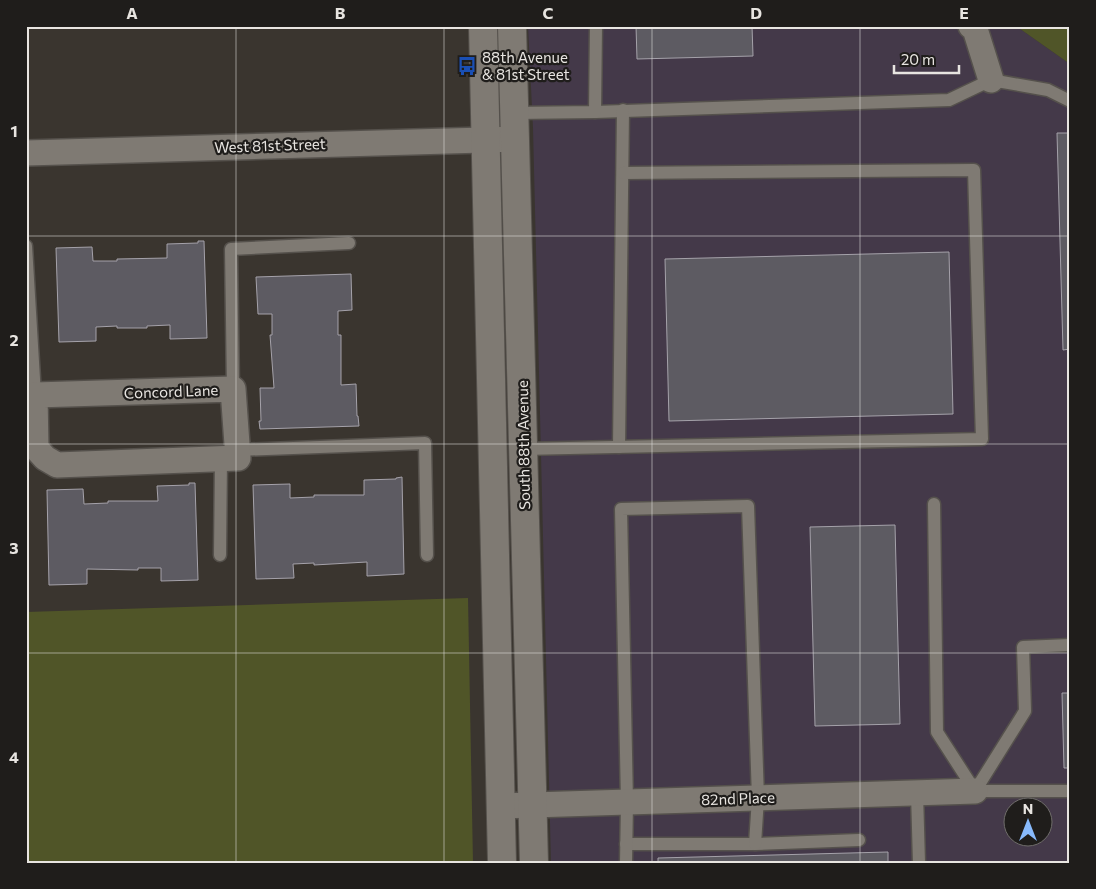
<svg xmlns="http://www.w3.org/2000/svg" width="1096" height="889" font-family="Commissioner,sans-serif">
<rect width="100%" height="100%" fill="#3a352f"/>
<path fill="#443949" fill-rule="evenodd" d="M528,26H1016L1070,64V863H551L533,128ZM1014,806H1044V836H1014Z"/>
<g fill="#505528">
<path d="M1016,26H1070V64Z"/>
<path d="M468,598L473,863H26V612Z"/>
</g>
<g fill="#5d5b62" stroke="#a5a2aa">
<path d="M636,26H752L753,56L637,59Z"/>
<path d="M1057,133H1070V349L1063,350Z"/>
<path d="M198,241H204L207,338L170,339V325L147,326V328H117V326L96,327V341L59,342L56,248L92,247L93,261H117V259L167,258V244L198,243Z"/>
<path d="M949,252L953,414L669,421L665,259Z"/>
<path d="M351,274L352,310L338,311V335H341V385L356,384L357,416H358L359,426L260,429L259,421H261L260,388H274L270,335H272V314H258L256,277Z"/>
<path d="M402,477L404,574L367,576V562L314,565V563L293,564L294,578L256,579L253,485L290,484V498L314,497V495H364V480L396,479V478Z"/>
<path d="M189,483H195L198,580L161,581V568H138V570L87,569V584L49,585L47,490L83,489L84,504L108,503V501H158L157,486L189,485Z"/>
<path d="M895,525L900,724L815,726L810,527Z"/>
<path d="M1062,693H1070V768H1064Z"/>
<path d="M888,852V863H658V858Z"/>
</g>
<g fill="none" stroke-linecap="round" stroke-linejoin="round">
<g stroke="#55514c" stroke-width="15">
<g id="lane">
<path d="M595,112L949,100L991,80L1048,90L1070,101"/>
<path d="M514,113L595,112L596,26"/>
<path d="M26,246L35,395"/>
<path d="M233,389L231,249L349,243"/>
<path d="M619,447L623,110"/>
<path d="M523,449L982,439L974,170L623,173"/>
<path d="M238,450L425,443L427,555"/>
<path d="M934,504L937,732L975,791"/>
<path d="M220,555L221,458"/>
<path d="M975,791L1025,711L1023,647L1070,645"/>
<path d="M975,791H1070"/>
<path d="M917,793L919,863"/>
<path d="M626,844H755L859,840"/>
<path d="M626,863L627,802L621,509L748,506L758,798L755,844"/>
</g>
</g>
<g stroke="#55514c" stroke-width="28">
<g id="street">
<path d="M971,26L975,29L991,80"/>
<path d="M26,153L515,139"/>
<path d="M233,389L238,458L57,465L45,458L36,448L35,395Z"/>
<path d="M500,806L975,791"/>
</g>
</g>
<g stroke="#55514c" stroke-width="30">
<g id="secondary">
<path d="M483,26L502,863"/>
<path d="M512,26L534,863"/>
</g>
</g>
<use href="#lane" stroke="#7f7a73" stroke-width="12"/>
<use href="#street" stroke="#7f7a73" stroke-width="25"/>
<use href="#secondary" stroke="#7f7a73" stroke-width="28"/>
</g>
<path fill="none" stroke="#e8e5e1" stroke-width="1" stroke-opacity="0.55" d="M236,26V863M444,26V863M652,26V863M860,26V863M26,236H1070M26,444H1070M26,653H1070"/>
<defs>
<g id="bus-bare" transform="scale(1.5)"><path d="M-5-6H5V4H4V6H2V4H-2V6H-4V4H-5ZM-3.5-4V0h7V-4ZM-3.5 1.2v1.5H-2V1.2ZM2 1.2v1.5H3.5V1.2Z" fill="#1a4fb4" stroke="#1f1d1b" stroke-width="2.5" paint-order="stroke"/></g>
</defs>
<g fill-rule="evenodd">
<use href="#bus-bare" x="467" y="66"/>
</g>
<g text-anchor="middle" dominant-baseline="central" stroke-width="4.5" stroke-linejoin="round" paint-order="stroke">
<g font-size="15" fill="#e8e5e1" stroke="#1f1d1b" text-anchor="start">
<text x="482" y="57">88th Avenue<tspan x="482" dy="17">&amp; 81st Street</tspan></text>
</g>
<g font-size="15" fill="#e8e5e1" stroke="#1f1d1b">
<text transform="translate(270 145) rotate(-2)">West 81st Street</text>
<text transform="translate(171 391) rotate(-2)">Concord Lane</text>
<text transform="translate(523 445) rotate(-91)">South 88th Avenue</text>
<text transform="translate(738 798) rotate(-2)">82nd Place</text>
</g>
</g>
<rect width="1096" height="889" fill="none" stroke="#1f1d1b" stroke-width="55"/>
<g transform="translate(1028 822)"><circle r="24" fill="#1f1d1b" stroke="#6f6d6a"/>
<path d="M0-4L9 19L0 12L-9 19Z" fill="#88bafc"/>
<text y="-8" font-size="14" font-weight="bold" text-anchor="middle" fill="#e8e5e1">N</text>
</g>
<path d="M894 65v8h65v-8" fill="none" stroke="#e8e5e1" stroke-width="2.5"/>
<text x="901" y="65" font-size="15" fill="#e8e5e1" stroke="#1f1d1b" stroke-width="4" paint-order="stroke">20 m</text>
<rect x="28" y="28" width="1040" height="834" fill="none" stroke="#e8e5e1" stroke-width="2"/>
<g font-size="16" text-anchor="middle" font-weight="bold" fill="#e8e5e1">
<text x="132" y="19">A</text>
<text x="340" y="19">B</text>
<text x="548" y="19">C</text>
<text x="756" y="19">D</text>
<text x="964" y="19">E</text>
<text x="14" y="137">1</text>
<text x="14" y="346">2</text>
<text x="14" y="554">3</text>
<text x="14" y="763">4</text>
</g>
</svg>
